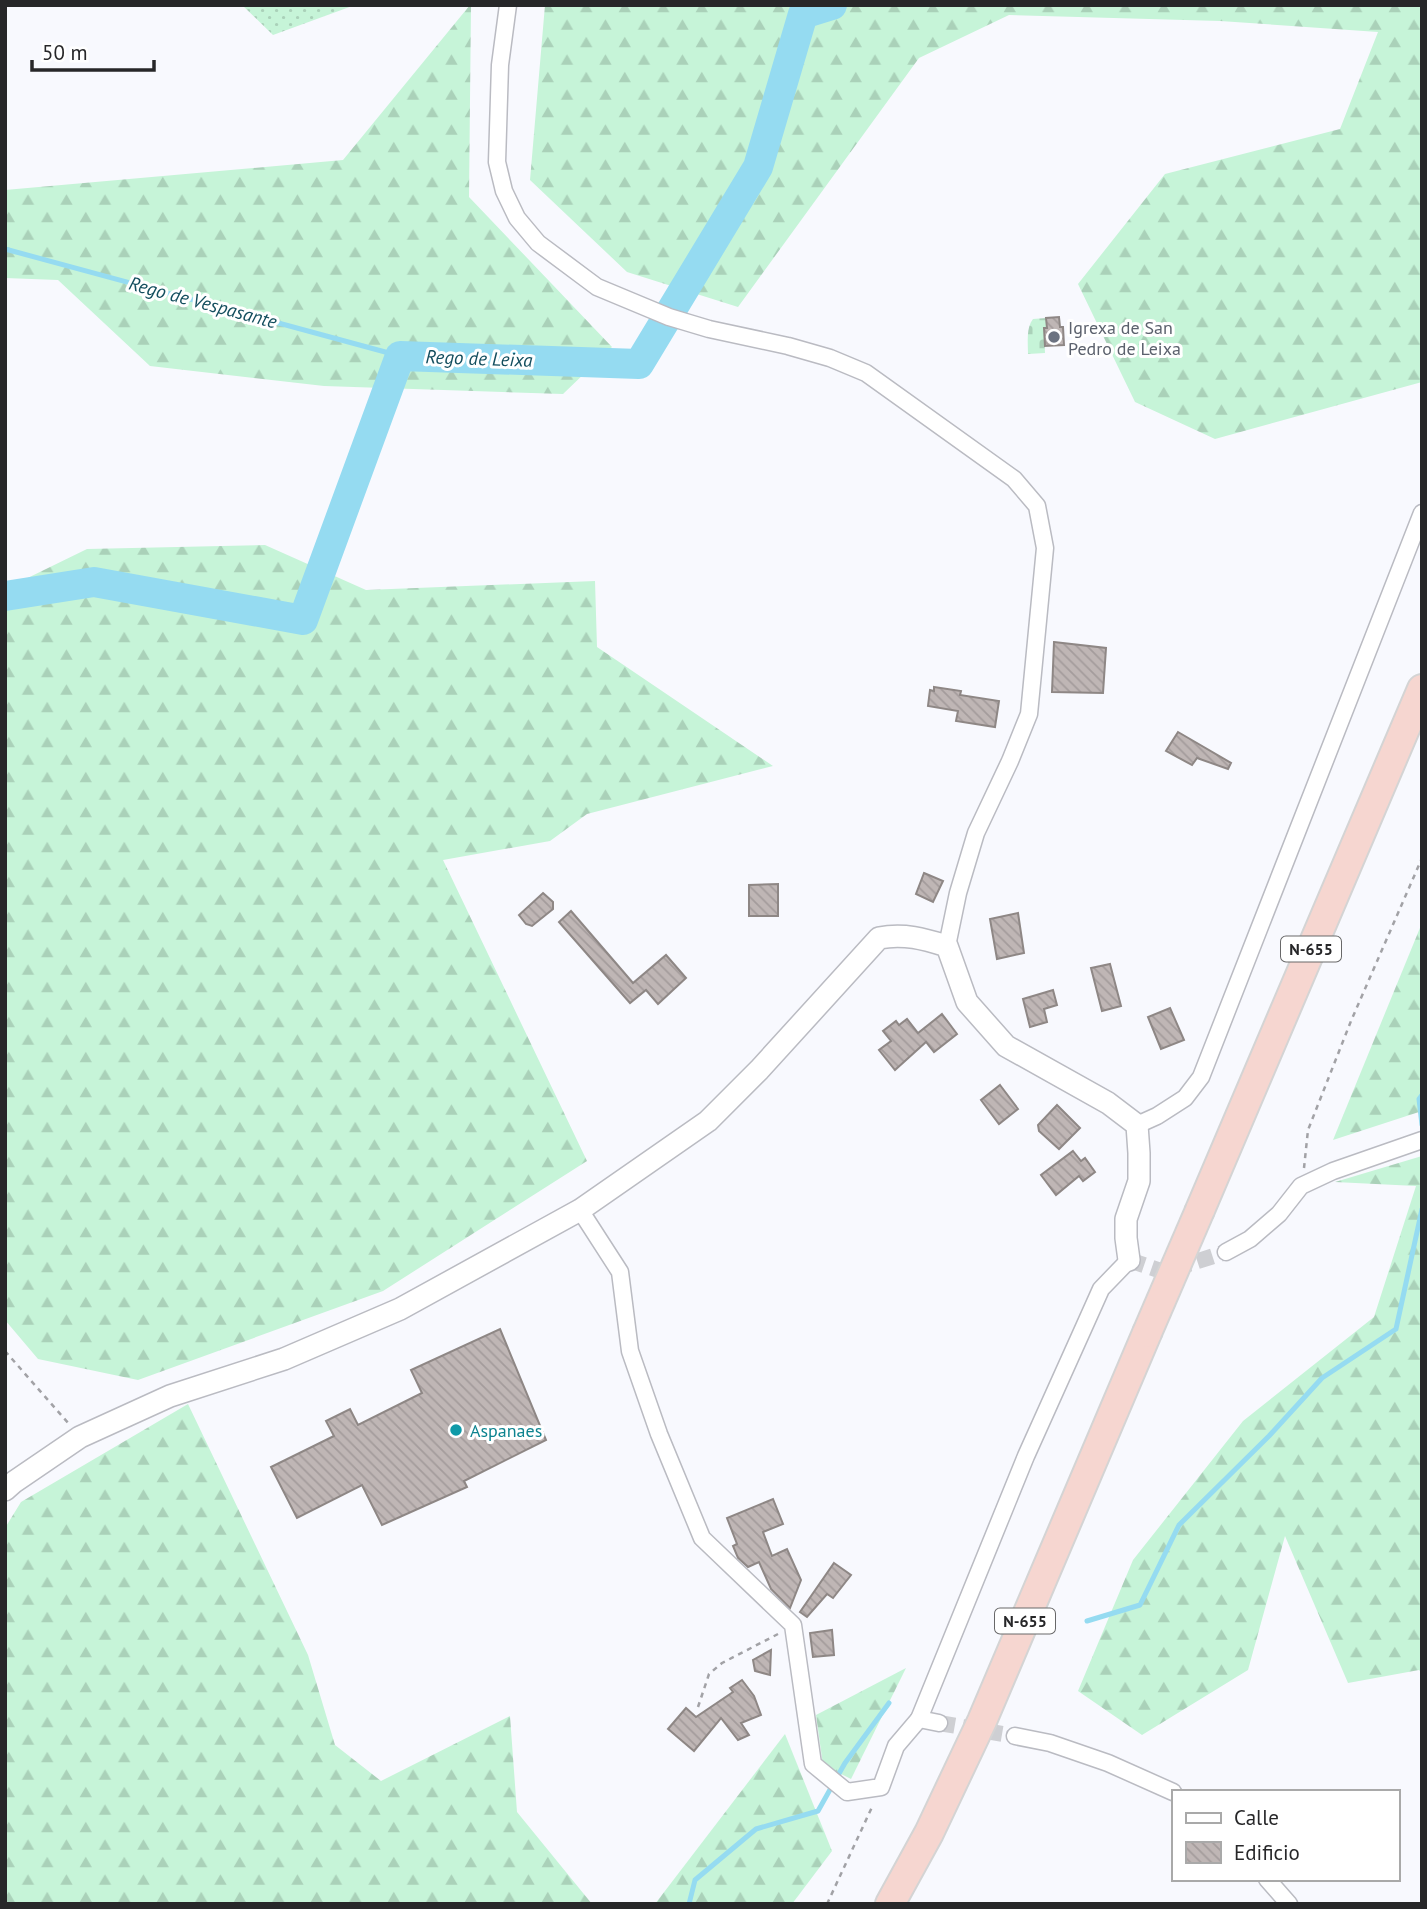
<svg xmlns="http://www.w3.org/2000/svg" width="1427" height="1909" font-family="'PT Sans',sans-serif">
<defs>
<pattern id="grass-dots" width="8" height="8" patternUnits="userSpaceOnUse" patternTransform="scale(1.75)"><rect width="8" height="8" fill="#c6f4d8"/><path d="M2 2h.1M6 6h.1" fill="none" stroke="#aad1b9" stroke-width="1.8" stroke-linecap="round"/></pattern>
<pattern id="forest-firs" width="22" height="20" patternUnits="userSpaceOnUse" patternTransform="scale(1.75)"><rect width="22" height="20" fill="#c6f4d8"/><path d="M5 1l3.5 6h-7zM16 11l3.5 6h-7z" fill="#aad1b9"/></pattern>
<pattern id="cemetery-stones" width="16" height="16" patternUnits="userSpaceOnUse" patternTransform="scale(1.75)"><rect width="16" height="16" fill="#c6f4d8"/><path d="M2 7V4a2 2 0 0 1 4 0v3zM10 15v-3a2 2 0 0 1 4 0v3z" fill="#aad1b9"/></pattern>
<pattern id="building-back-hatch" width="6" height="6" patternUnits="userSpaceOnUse" patternTransform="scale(1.75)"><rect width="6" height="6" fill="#bfb6b5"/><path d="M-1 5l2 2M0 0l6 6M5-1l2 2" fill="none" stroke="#a49c9c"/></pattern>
</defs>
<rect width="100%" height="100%" fill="#f8f9fe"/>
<path fill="url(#grass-dots)" d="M242,5H355L273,35Z"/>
<g fill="url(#forest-firs)">
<path d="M470,5H471L469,197L612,347L563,394L324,386L150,366L58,280L5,278V190L343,160Z"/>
<path d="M545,5H1422V382L1215,439L1135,402L1078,284L1165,174L1340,129L1378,32L1220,21L1009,15L919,58L738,307L627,272L530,180Z"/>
<path d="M265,545L366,590L595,581L597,647L773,766L587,814L550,841L443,860L587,1161L383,1291L138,1380L38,1359L5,1320V589L87,549Z"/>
<path d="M1422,923V1111L1333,1140Z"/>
<path d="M1422,1156V1673L1419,1670L1348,1683L1285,1536L1248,1670L1142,1735L1078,1691L1133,1560L1243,1421L1374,1317L1416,1186L1335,1182Z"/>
<path d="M188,1404L308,1655L335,1745L381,1781L510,1716L517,1812L592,1904H5V1528L21,1502Z"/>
<path d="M906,1668L851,1779L823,1765L816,1715Z"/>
<path d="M785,1734L832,1851L792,1904H655Z"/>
</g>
<path fill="url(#cemetery-stones)" d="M1046,318L1047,328L1044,329L1045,353L1028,354C1028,342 1026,328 1033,319Z"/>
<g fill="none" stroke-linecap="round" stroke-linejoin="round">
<g stroke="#95dbf1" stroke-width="5">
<path d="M5,249L400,356"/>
<path d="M1422,1095L1419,1099L1422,1125"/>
<path d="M1087,1621L1140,1605L1179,1525L1269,1436L1322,1378L1396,1329L1422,1209"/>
<path d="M689,1904L695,1880L756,1829L818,1811L845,1763L889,1703"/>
</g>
<path stroke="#95dbf1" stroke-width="30" d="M5,596L94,582L303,620L400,356L639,364L758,167L803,14L832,5"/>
</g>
<g fill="url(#building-back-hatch)" stroke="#8e8785" stroke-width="2">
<path d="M1059,317L1060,327H1063L1064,345L1045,346L1044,328H1047L1046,318Z"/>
<path d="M1054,642L1106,648L1103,693L1052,692Z"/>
<path d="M934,687L961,691L960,695L999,701L995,727L956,721L958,711L928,706L930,690L934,691Z"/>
<path d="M1178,732L1231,763L1228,769L1197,758L1192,765L1166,751Z"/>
<path d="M924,873L943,881L933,902L916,894Z"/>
<path d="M778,884V916H749V885Z"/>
<path d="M543,893L553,902V909L532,926L526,924L519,915Z"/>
<path d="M571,911L633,983L666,955L686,978L658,1004L646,990L630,1003L559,922Z"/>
<path d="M1018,913L1024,953L997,959L990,919Z"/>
<path d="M1110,964L1121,1006L1102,1011L1091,968Z"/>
<path d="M1053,990L1057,1005L1044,1009L1047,1022L1030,1027L1023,999Z"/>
<path d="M1170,1008L1184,1040L1161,1049L1148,1017Z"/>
<path d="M942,1014L957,1034L934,1052L926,1042L895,1070L879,1050L891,1041L883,1031L896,1021L899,1025L907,1019L918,1033Z"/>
<path d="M1000,1085L1018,1109L999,1124L981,1100Z"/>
<path d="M1057,1105L1080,1128L1059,1149L1039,1131L1038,1125Z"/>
<path d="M1073,1151L1081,1161L1085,1158L1095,1172L1083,1181L1079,1176L1056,1195L1041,1175Z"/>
<path d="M500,1329L546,1440L464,1481L467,1487L382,1525L362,1485L297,1518L271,1467L334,1436L326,1421L350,1409L358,1425L422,1393L411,1370Z"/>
<path d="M773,1499L783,1524L763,1532L772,1556L787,1549L801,1580L790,1608L771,1589L759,1562L748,1567L738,1558L733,1546L737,1544L727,1518Z"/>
<path d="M834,1563L851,1575L833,1598L827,1594L807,1617L800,1612Z"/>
<path d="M832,1630L834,1655L813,1657L810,1633Z"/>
<path d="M771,1650L770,1675L755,1671L753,1660Z"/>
<path d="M742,1680L754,1696L761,1715L741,1723L749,1735L738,1740L721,1718L694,1751L668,1729L686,1708L696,1717L733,1692L730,1688Z"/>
</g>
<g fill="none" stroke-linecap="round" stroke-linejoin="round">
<g stroke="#cecfd3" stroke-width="16" stroke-dasharray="16 8" stroke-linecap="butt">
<path d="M1129,1260L1164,1272L1226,1252"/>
<path d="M939,1723L1015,1736"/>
</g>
<g stroke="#babbc2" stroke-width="19">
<g id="minor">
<path d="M508,5L500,65L497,162L504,191L517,218L538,243L597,287L669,317L709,329L788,346L830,358L866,373L1014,479L1037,506L1045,548L1029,714L1010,761L976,833L958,893L947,946"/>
<path d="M1137,1125L1157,1116L1185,1098L1201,1077L1422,513"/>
<path d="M580,1210L620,1272L630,1351L659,1434L702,1538L793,1625L813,1764L847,1792L881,1787L896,1746L919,1719"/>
<path d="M1226,1252L1250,1239L1279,1214L1301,1186L1333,1171L1422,1140"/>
<path d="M939,1723L919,1719L1026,1456L1084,1327L1101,1289L1129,1260"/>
<path d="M1015,1736L1050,1743L1108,1763L1173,1792"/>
<path d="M1267,1879L1289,1904"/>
</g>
</g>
<g stroke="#babbc2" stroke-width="24">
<path id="tertiary" d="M5,1490L14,1482L80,1437L170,1396L284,1359L400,1309L580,1210L708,1121L759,1070L879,938C904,933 924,939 947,946L967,1002L1006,1046L1108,1103L1137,1125L1139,1153V1181L1126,1219V1238L1129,1260"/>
</g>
<g stroke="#d4d4d4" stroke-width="32">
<g id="trunk">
<path d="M1200,1210L1422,689"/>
<path d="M890,1904L929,1833L982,1721L1147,1333"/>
</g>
</g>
<g stroke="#a2a2a6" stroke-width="2.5" stroke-dasharray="5 5" stroke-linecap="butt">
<path d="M1304,1168L1308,1130L1351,1021L1422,858"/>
<path d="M5,1351L69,1424"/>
<path d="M698,1707L709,1674L722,1663L778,1634"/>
<path d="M827,1904L873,1805"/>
</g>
<use href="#minor" stroke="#fff" stroke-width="16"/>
<use href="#tertiary" stroke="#fff" stroke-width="21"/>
<use href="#trunk" stroke="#f6d6d0" stroke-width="28"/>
<g stroke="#d4d4d4" stroke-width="32" stroke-linecap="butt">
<path id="trunk-bridge" d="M1147,1333L1200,1210"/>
</g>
<use href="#trunk-bridge" stroke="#f6d6d0" stroke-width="28"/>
</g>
<circle fill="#6b7280" stroke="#fff" stroke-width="2.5" cx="1054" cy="337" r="7"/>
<circle fill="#0f9aa8" stroke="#fff" stroke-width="2.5" cx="456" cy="1430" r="7"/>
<g text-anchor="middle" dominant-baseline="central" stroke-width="6" stroke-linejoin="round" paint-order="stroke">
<g fill="#fff" stroke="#686869" stroke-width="2">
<rect x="1281" y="936.5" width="60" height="25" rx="5"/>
<rect x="995" y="1608.5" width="60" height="25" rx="5"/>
</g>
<g font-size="16" font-weight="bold" fill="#272729">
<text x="1311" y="949">N-655</text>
<text x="1025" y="1621">N-655</text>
</g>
<g font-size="18" fill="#5b616d" stroke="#fff" text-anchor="start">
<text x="1068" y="327">Igrexa de San<tspan x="1068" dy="21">Pedro de Leixa</tspan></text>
</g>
<g font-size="18" fill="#0d838f" stroke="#fff" text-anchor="start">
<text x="470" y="1430">Aspanaes</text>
</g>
<g font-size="19" font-style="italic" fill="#134e5e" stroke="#fff">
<text transform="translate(203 302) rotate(15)">Rego de Vespasante</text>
<text transform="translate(479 358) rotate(2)">Rego de Leixa</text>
</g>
</g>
<rect width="1427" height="1909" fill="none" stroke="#272729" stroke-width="14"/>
<rect x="1172" y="1790" width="228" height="91" fill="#ffffff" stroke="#a9a9a9" stroke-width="2"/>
<rect x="1186" y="1813" width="35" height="10" fill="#ffffff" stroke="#a9a9a9" stroke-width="2"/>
<text x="1234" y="1825" font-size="21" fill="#272729">Calle</text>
<rect x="1186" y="1842" width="35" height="21" fill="url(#building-back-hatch)" stroke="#a9a9a9" stroke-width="2"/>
<text x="1234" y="1860" font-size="21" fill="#272729">Edificio</text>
<path d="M32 60v10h122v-10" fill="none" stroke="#272729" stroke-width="3.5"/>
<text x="42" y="60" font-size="21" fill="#272729" stroke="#ffffff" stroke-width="5" paint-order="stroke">50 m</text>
</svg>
